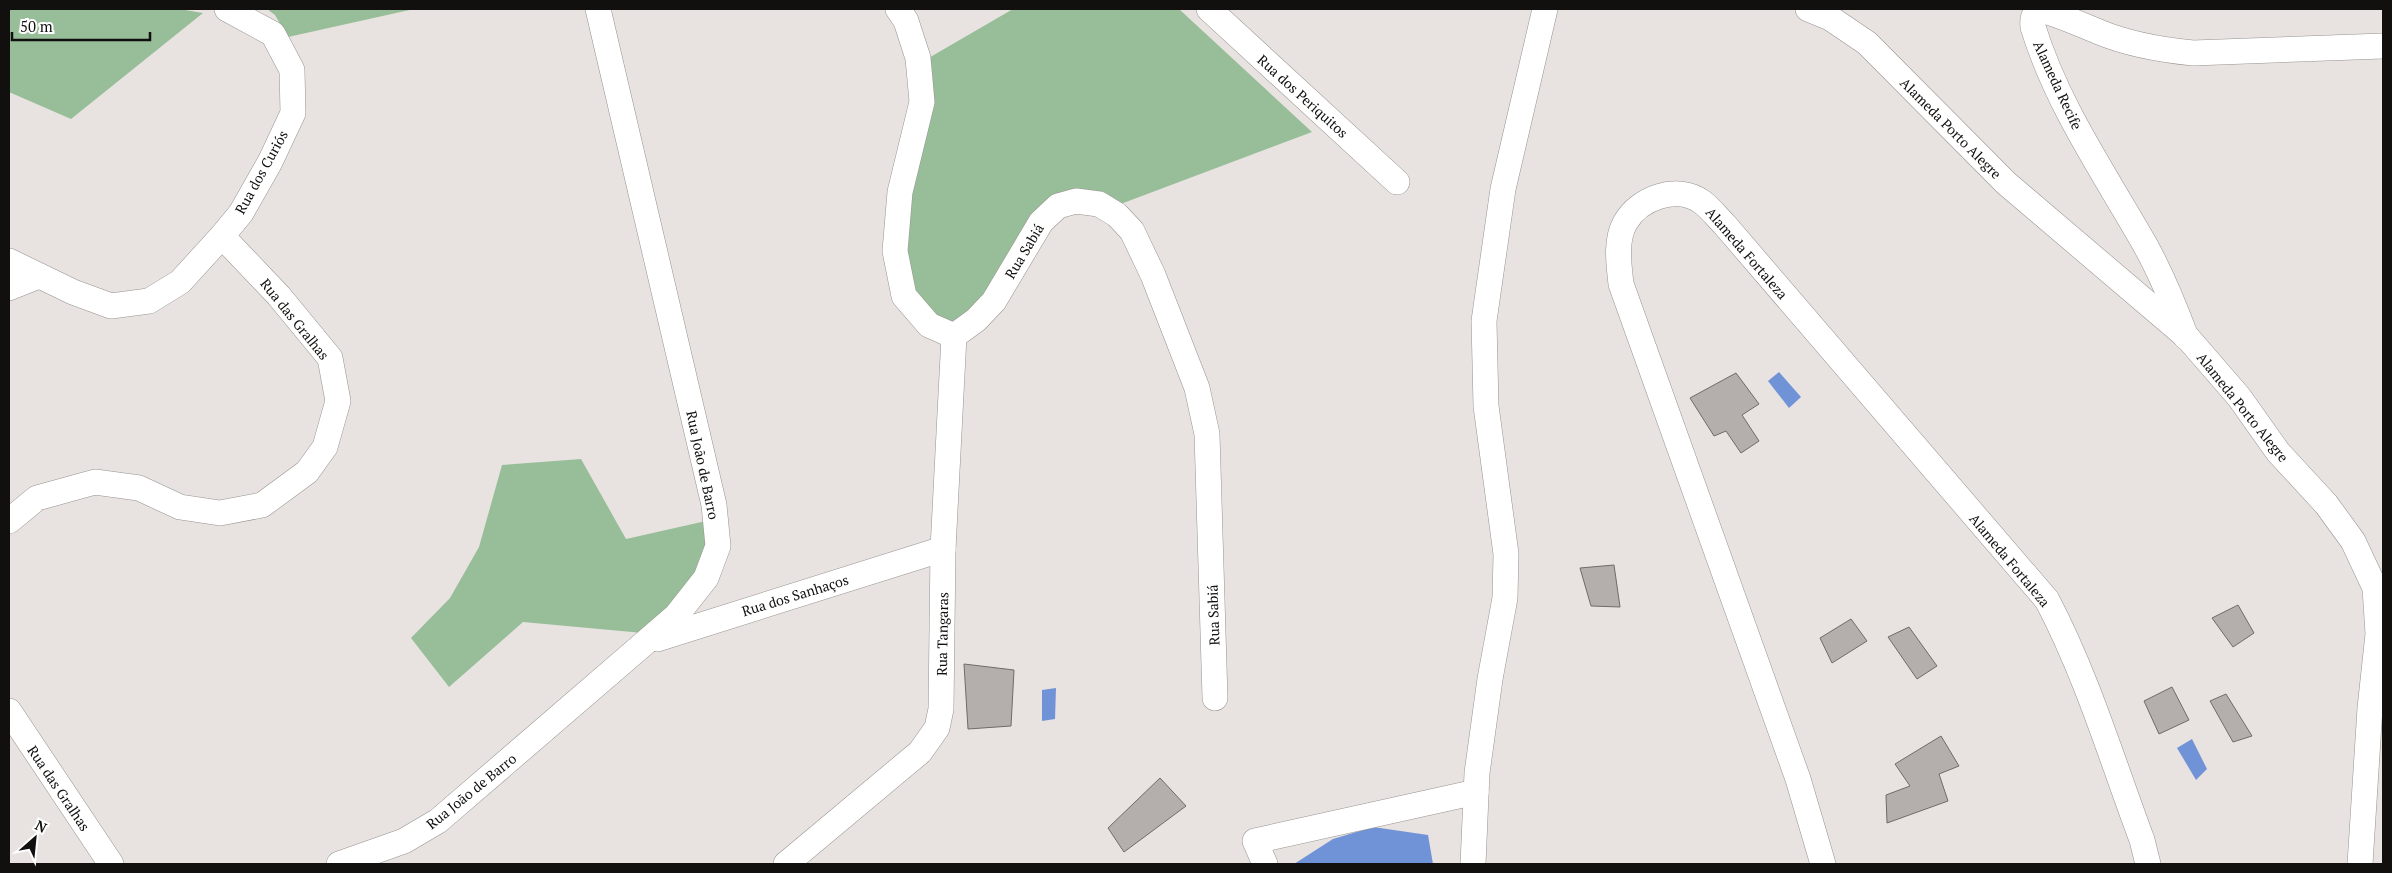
<svg xmlns="http://www.w3.org/2000/svg" width="2392" height="873" font-family="'PT Serif',serif">
<rect width="100%" height="100%" fill="#e8e3e0"/>
<g fill="#97be98">
<path d="M9,9H179L203,13L71,119L9,92Z"/>
<path d="M267,9H414L288,37L275,15Z"/>
<path d="M1013,9H1179L1312,132L1118,205L1089,190L1060,196L989,297L947,329L909,292L900,251L920,63Z"/>
<path d="M581,459L626,539L706,521L710,545L700,574L643,633L523,622L449,687L411,638L450,598L479,547L502,465Z"/>
</g>
<g fill="#7093d7">
<path d="M1779,372L1801,397L1789,408L1768,381Z"/>
<path d="M1056,688L1055,719L1042,721V690Z"/>
<path d="M2192,739L2207,769L2196,780L2177,748Z"/>
<path d="M1373,827L1428,835L1433,864H1294L1333,839Z"/>
</g>
<g fill="#b4afac" stroke="#6f6b68">
<path d="M1736,373L1759,404L1742,415L1759,441L1741,453L1726,431L1714,436L1690,398Z"/>
<path d="M1614,565L1620,607L1591,606L1580,568Z"/>
<path d="M2238,605L2254,633L2233,647L2212,618Z"/>
<path d="M1851,619L1867,641L1832,663L1820,638Z"/>
<path d="M1909,627L1937,666L1917,679L1888,637Z"/>
<path d="M964,664L1014,670L1011,726L968,729Z"/>
<path d="M2172,687L2189,720L2159,734L2144,701Z"/>
<path d="M2226,694L2252,736L2233,742L2210,701Z"/>
<path d="M1941,736L1959,766L1939,774L1948,801L1887,823L1886,795L1910,786L1895,764Z"/>
<path d="M1160,778L1186,806L1124,852L1108,828Z"/>
</g>
<g fill="none" stroke-linecap="round" stroke-linejoin="round">
<g stroke="#97938f" stroke-width="26">
<g id="minor">
<path d="M898,9L906,21L918,58L922,102L900,192L895,251L904,296L929,325L954,336L976,320L994,301L1041,222L1058,206L1076,201L1099,204L1117,215L1132,231L1153,275L1197,388L1207,434L1215,698"/>
<path d="M1209,9L1397,182"/>
<path d="M1808,9L1830,18L1867,43L2006,183L2187,337L2239,397L2278,452L2326,504L2353,541L2375,588L2378,634L2370,708L2360,864"/>
<path d="M9,261L73,292L111,306L149,301L180,282L222,236L241,213L270,162L293,113L292,70L273,34L227,9"/>
<path d="M9,288L39,276"/>
<path d="M2186,337C2174,305 2161,273 2144,243C2104,173 2057,105 2033,27C2032,18 2033,14 2041,10C2062,16 2080,24 2099,32C2128,44 2162,50 2193,53L2383,46"/>
<path d="M9,521L37,498L95,482L139,488L180,507L220,513L262,505L307,472L325,447L338,401L330,358L279,296L222,236"/>
<path d="M657,639L943,549"/>
<path d="M9,711L111,864"/>
<path d="M339,864L404,841L438,821L676,616L706,578L718,546L714,505L598,9"/>
<path d="M786,864L920,752L937,728L941,709L943,549L954,336"/>
<path d="M1265,864L1255,841L1476,792"/>
<path d="M1473,864L1477,773L1490,679L1505,598L1506,554L1486,406L1484,321L1503,189L1545,9"/>
<path d="M1823,864L1798,779L1621,284C1619,265 1615,241 1625,223C1639,198 1677,184 1702,202C1710,208 1717,217 1724,224L2047,600C2087,676 2112,760 2142,840L2148,864"/>
</g>
</g>
<use href="#minor" stroke="#fff" stroke-width="25"/>
</g>
<g text-anchor="middle" dominant-baseline="central" stroke-width="4" stroke-linejoin="round" paint-order="stroke">
<g font-size="14" fill="#11100f" stroke="#fff">
<text transform="translate(2058 85) rotate(65)">Alameda Recife</text>
<text transform="translate(1303 96) rotate(42)">Rua dos Periquitos</text>
<text transform="translate(1951 128) rotate(45)">Alameda Porto Alegre</text>
<text transform="translate(261 172) rotate(-61)">Rua dos Curiós</text>
<text transform="translate(1024 251) rotate(-59)">Rua Sabiá</text>
<text transform="translate(1747 253) rotate(49)">Alameda Fortaleza</text>
<text transform="translate(295 319) rotate(51)">Rua das Gralhas</text>
<text transform="translate(2243 407) rotate(51)">Alameda Porto Alegre</text>
<text transform="translate(703 465) rotate(78)">Rua João de Barro</text>
<text transform="translate(2010 560) rotate(50)">Alameda Fortaleza</text>
<text transform="translate(795 595) rotate(-17)">Rua dos Sanhaços</text>
<text transform="translate(1213 615) rotate(-92)">Rua Sabiá</text>
<text transform="translate(942 634) rotate(-89)">Rua Tangaras</text>
<text transform="translate(59 788) rotate(56)">Rua das Gralhas</text>
<text transform="translate(471 791) rotate(-39)">Rua João de Barro</text>
</g>
</g>
<rect width="2392" height="873" fill="none" stroke="#11100f" stroke-width="20"/>
<g transform="translate(35 838) rotate(27)" stroke="#ffffff" stroke-width="4" paint-order="stroke">
<path d="M0-4L9 19L0 12L-9 19Z" fill="#11100f"/>
<text y="-8" font-size="14" font-weight="bold" text-anchor="middle" fill="#11100f">N</text>
</g>
<path d="M12 32v8h138v-8" fill="none" stroke="#11100f" stroke-width="2.5"/>
<text x="20" y="32" font-size="15" fill="#11100f" stroke="#ffffff" stroke-width="4" paint-order="stroke">50 m</text>
</svg>
